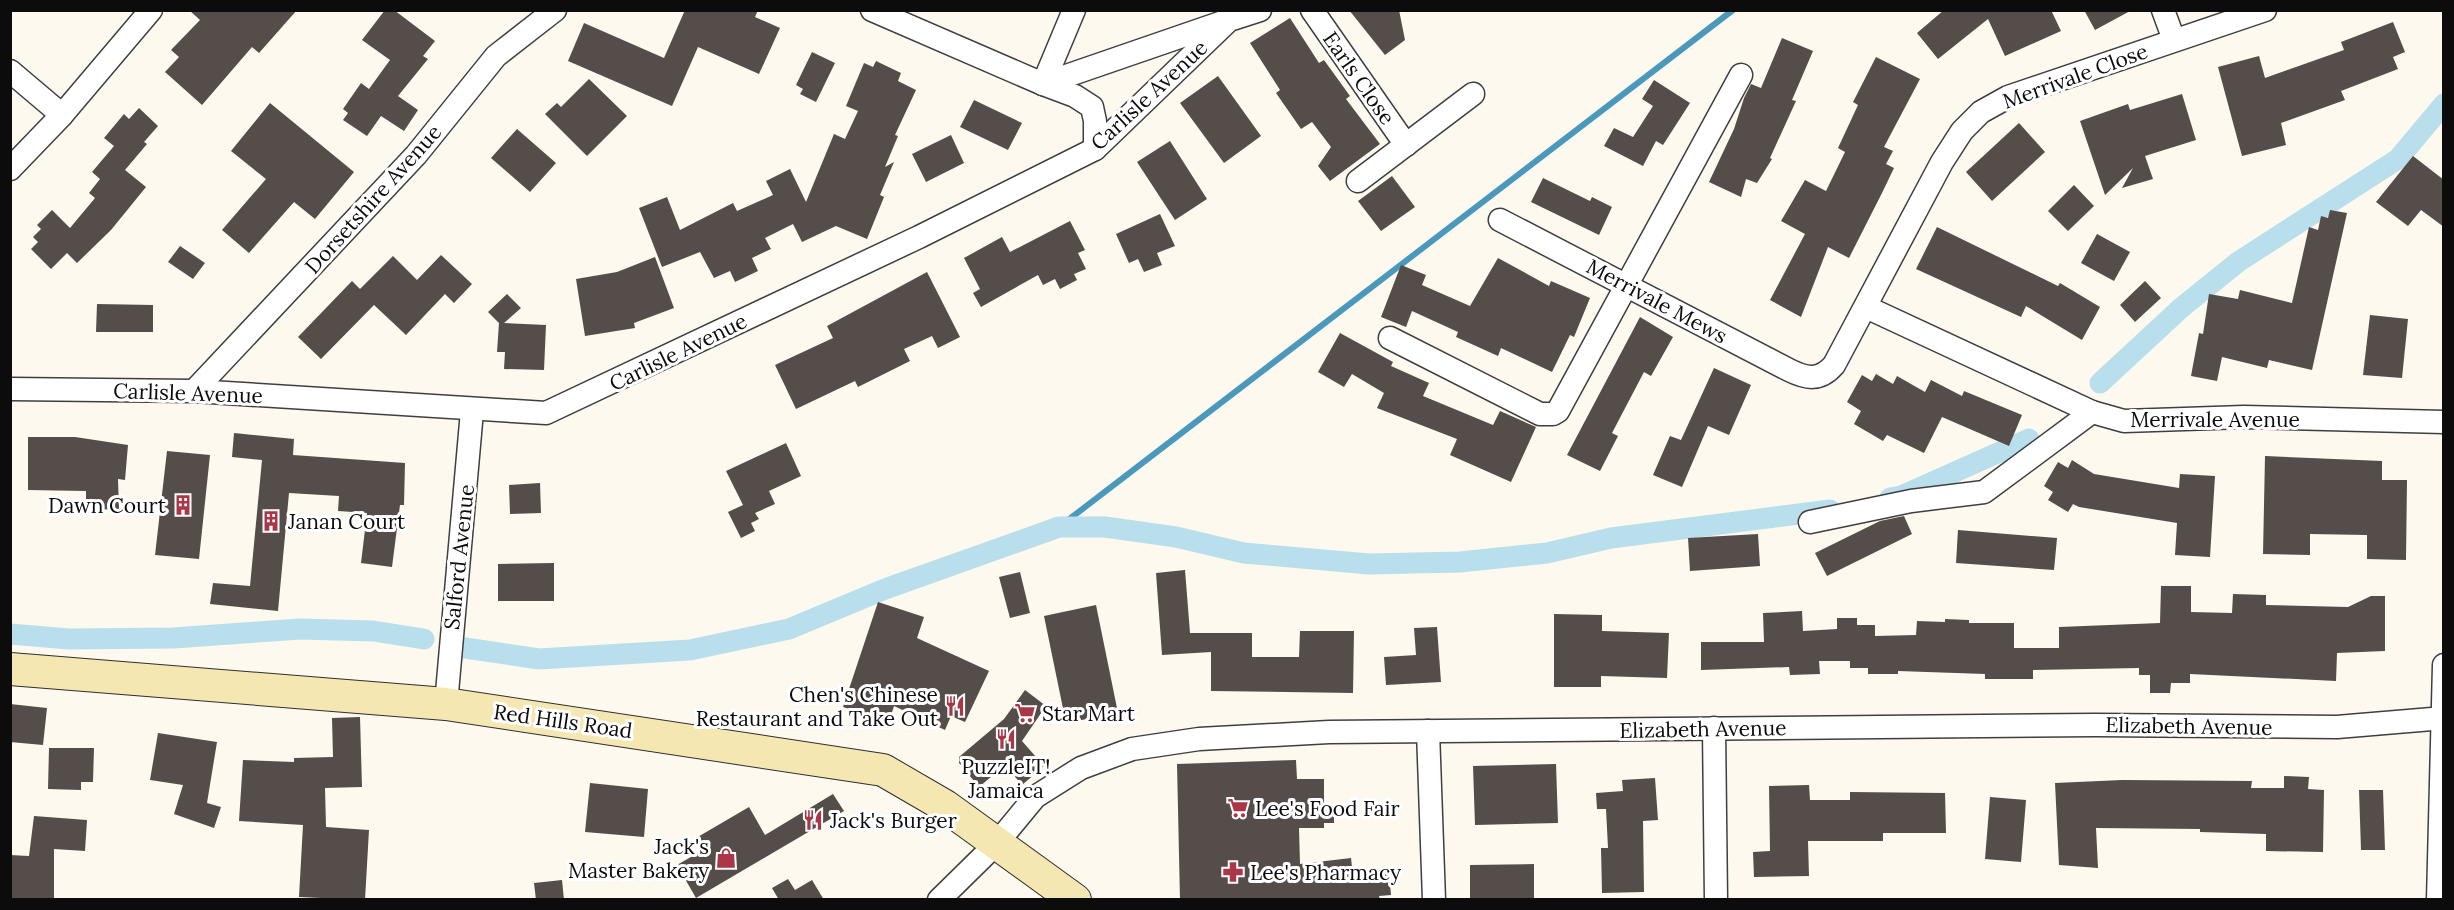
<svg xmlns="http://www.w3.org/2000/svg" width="2454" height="910" font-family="Lora,serif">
<rect width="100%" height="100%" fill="#fdf9ee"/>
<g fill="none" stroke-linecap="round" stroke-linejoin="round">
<path stroke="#4a98bb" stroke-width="6" d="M1059,527L1733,10"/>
<g stroke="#b9dfed" stroke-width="21">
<path d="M2100,383L2181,308L2238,262L2398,159L2444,104"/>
<path d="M1890,498L1901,496L2029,439"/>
<path d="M10,634L69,639L173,638L300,629L373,631L424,639"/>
<path d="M465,648L539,659L690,650L789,629L885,589L1059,527H1105L1176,537L1244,553L1369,564L1460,562L1547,553L1611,538L1830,510"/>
</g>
</g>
<g fill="#544d4a">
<path d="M189,10H297L259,53L252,47L202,105L165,72L179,57L171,50L200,20Z"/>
<path d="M385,10H394L435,41L423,56L428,59L398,96L418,110L404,131L381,116L367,136L343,120L348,113L343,109L361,83L369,89L390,60L362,40Z"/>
<path d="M685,10H758L755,17L780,28L759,74L698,47L672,106L568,61L584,23L664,58Z"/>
<path d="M1349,10H1399L1405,40L1385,55Z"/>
<path d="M1944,10H2051L2061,31L2005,56L1988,19L1938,59L1917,33Z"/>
<path d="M2084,10H2132L2095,30Z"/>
<path d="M1290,18L1319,63L1324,60L1350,96L1346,99L1380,144L1330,181L1318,166L1331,147L1312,122L1301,129L1276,93L1280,90L1250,43Z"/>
<path d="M2393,22L2405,52L2393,57L2398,69L2341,91L2345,100L2281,123L2286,145L2242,156L2218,67L2259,56L2265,78L2344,50L2341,42Z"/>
<path d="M1782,38L1813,51L1792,100L1796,101L1770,158L1772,159L1757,183L1746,179L1741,197L1709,182L1734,129L1744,98L1751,84L1761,88Z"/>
<path d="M812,52L835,63L816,102L800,94L803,89L796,85Z"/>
<path d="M1876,57L1920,79L1884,147L1893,151L1886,164L1894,168L1882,193L1849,258L1828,247L1801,317L1770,300L1805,234L1781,221L1805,180L1826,191L1845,152L1838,148L1858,105L1853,102Z"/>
<path d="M876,61L901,73L898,81L916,90L895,135L898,136L885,167L894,162L880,195L884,197L867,239L836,226L802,242L793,224L765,238L771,249L752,258L758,271L735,282L730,271L714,278L700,252L662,267L639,208L667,197L680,230L733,203L737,211L773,195L766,181L790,169L806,202L834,134L845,139L858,111L846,106L864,63L873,67Z"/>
<path d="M1218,76L1261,136L1224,163L1180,103Z"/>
<path d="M589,79L627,116L587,156L545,114L557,103L561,107Z"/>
<path d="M1654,80L1690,103L1663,145L1656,141L1643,166L1604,146L1614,128L1633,137L1653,106L1642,99Z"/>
<path d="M2182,94L2196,140L2145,156L2153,179L2122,188L2133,168L2105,195L2080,121L2128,104L2130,110Z"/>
<path d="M974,100L1022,123L1008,150L960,127Z"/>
<path d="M270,103L354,172L315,219L294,202L249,253L222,230L266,179L231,151Z"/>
<path d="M139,108L158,126L144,142L147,144L125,170L146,187L111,230L77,263L67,253L51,269L31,249L38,242L33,237L41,229L37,225L52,210L70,228L95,198L89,193L100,179L92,172L114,146L104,138L124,114L129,119Z"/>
<path d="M2019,123L2045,152L1992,201L1966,172Z"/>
<path d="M517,129L556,163L530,192L491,158Z"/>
<path d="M951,135L964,163L926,182L912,154Z"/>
<path d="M1170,141L1207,199L1175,220L1137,162Z"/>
<path d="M2413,156L2444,180V227L2421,210L2408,226L2376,202Z"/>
<path d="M1392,176L1415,207L1381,231L1358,201Z"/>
<path d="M1543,178L1590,201L1592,197L1612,207L1599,235L1531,202Z"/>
<path d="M2074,185L2094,206L2068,231L2048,211Z"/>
<path d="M2330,210L2347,213L2312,370L2269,360L2267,368L2222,357L2217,381L2191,376L2199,333L2203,334L2209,294L2238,299L2240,290L2292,303L2309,227L2318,230L2321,216L2328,218Z"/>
<path d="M1160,214L1175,246L1157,253L1162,265L1144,272L1138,259L1129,263L1116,234Z"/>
<path d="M1070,221L1085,250L1078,253L1086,269L1074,274L1077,280L1060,289L1055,279L1043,285L1038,275L981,307L973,293L980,289L964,258L1002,237L1010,252Z"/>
<path d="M1937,227L2058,286L2060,283L2100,307L2082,340L2026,306L2021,317L1916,269Z"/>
<path d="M2097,234L2130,252L2114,281L2081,263Z"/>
<path d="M180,246L205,263L193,279L168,262Z"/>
<path d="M441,255L472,284L454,303L445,294L406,335L374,305L321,359L298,337L352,281L360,289L393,256L417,280Z"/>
<path d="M655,257L674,308L634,323L635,328L585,336L576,279L617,272Z"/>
<path d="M1498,258L1549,286L1551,281L1590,298L1574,337L1570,335L1552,372L1501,348L1498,356L1456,337L1458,332L1412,311L1406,327L1381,317L1401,265L1426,275L1422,285L1470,306Z"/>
<path d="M927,272L960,337L938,348L932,336L904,349L910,361L858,387L855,381L796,409L775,365L833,338L827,326Z"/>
<path d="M2145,281L2161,298L2135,322L2120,305Z"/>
<path d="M507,294L521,308L504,323L546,325L544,370L504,369L505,352H497L499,323L488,312Z"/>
<path d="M97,304L153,305V332H96Z"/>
<path d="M2370,315L2408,319L2402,378L2363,375Z"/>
<path d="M1640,317L1673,337L1651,376L1644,372L1612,433L1618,436L1600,471L1567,455Z"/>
<path d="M1340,333L1393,362L1391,366L1429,383L1423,396L1493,425L1500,411L1536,427L1511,482L1450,455L1457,439L1377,408L1384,393L1352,374L1344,387L1318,372Z"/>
<path d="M1714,368L1751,385L1729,435L1708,426L1682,487L1653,475L1670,436L1681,440Z"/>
<path d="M1876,374L1893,384L1897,376L1925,392L1931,380L1962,396L1964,391L2022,415L2009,446L1942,417L1924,453L1887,435L1883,441L1854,424L1861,411L1847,402L1862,375L1872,381Z"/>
<path d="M234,433L294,439L293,455L405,463L404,505H400L392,567L361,563L367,513L338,511L339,496L289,493L278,611L210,604L213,583L250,586L262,460L232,457Z"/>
<path d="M28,437H75L128,445L125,480L118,479L119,509L86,510V491L28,490Z"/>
<path d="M786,443L801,476L769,491L775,504L755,513L759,519L751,523L755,531L741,538L728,512L743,505L726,471Z"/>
<path d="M167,451L210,455L199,559L155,555Z"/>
<path d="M2265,456L2382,461V480H2407L2406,560L2367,559V535L2310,534V555L2263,554Z"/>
<path d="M2072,460L2094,474L2179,488L2180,474L2215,476L2210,557L2175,555L2177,523L2079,507L2073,504L2068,512L2048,500L2053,492L2044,486L2058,462L2068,468Z"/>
<path d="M540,483L541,513L510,514L509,485Z"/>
<path d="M1904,516L1912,534L1827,576L1815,553L1880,521Z"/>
<path d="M1958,530L2057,538L2054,570L1956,563Z"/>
<path d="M1758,534L1760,566L1690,571L1688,538Z"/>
<path d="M554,563V601H498V564Z"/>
<path d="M1185,570L1190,633H1252V657H1299L1300,631H1354L1353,693L1211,691V652L1162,655L1156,573Z"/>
<path d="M1020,572L1030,613L1010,618L999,577Z"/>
<path d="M2161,586H2191V612L2232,613L2233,594L2266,595V605L2348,607L2371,596H2385V651L2337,653L2336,681L2190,674V683H2171L2170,693H2150V675H2139V668L2033,670V679H1985V674L1898,671V674H1868V668H1850V661H1819L1820,674L1790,675L1789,667L1701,670V642H1764L1763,613L1802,611L1803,631L1837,629V618H1857V625H1875V636L1916,635L1917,621L1945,622V619L1969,620V623H2014V648H2059V627L2160,623Z"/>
<path d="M878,602L924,617L917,638L989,671L965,722L951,716L945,730L894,706L889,722L843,707Z"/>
<path d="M1096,605L1118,713L1066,723L1044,616Z"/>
<path d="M1554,614L1602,615V631L1669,633L1667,678L1601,676V687H1554Z"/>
<path d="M1437,627L1441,682L1386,685L1384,657L1416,655L1414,628Z"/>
<path d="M1025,690L1046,706L1022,741L1044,766L1022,785L1005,765L979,787L959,763V757L1004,719Z"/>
<path d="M10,704L47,708L43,745L10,742Z"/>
<path d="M360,717L362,787L325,788L326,827L369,830L365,900L299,897L303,825L239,821L243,760L294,762V758L333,757L332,718Z"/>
<path d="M158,733L217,742L207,803L221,807L214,828L174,814L183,785L150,780Z"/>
<path d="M49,748H94L93,782H81V790L48,789Z"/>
<path d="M1296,760L1297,779H1324V805L1334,806V823H1324V828H1299L1300,864L1351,858L1353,876L1389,873L1391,895L1379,896L1380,900H1180L1177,764Z"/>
<path d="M1556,764L1558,823L1475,825L1473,766Z"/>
<path d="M2284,776L2309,777L2308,789L2324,790L2323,852L2266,851V834L2200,832V829L2096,828L2098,868L2059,865L2055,783L2122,780L2252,781L2251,788H2284Z"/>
<path d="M1655,778L1658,820L1643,821L1644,892L1602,893L1601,848H1608L1606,809H1597L1596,793L1623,791L1622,780Z"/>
<path d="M590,783L648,789L644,837L585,832Z"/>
<path d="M1809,785L1810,800H1850V792L1945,793L1946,833H1883V841H1808L1809,876L1754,877L1753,852L1770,851L1769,786Z"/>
<path d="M2359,790H2383L2385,850H2361Z"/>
<path d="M833,794L844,811L696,898L677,865L703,850L696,838L749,807L765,835Z"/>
<path d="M1990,797L2026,800L2021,862L1985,859Z"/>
<path d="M34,816L87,820L85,851L54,849V900H10V855L29,856Z"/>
<path d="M1534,864V900H1470V865Z"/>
<path d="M788,879L795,890L812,880L824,900H779L772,888Z"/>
<path d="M562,880L564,900H536L534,883Z"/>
</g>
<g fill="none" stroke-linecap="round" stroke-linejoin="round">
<g stroke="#3f3f3f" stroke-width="25">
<g id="minor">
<path d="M872,10L1043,84L1075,96L1092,107L1095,121V149"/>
<path d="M1312,10L1406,145"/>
<path d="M2163,10L2174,40"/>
<path d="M10,71L62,115"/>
<path d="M1043,84L1223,22"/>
<path d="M1043,84L1074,10"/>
<path d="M10,169L62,115L151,10"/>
<path d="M1358,181L1473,94"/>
<path d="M1500,220L1789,370C1807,379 1820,381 1834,365L1942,162L1962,131L1981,112L2008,97L2265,10"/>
<path d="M1866,307L2092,412L2124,421L2244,417L2444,422"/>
<path d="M1390,338L1540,414H1553L1558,411L1741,75"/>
<path d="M10,389L194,391L546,413L919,237L1095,149L1229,20L1260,10"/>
<path d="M194,391L416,155L496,56L555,10"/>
<path d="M1810,522L1911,501L1984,492L2092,412"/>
<path d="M446,704L472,411"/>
<path d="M1714,728L1716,900"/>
<path d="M1428,731L1434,900"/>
<path d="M939,900L997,843L1035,797L1081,768L1132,749L1199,739L1329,732L2095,725L2337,727L2444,718"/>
<path d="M2438,900L2444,665"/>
</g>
</g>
<g stroke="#2e2e2e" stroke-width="34">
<path id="secondary" d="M10,669L446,704L883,770L945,806L1075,900"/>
</g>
<use href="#minor" stroke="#fff" stroke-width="22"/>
<use href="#secondary" stroke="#f4e7b2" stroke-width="32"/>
</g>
<defs>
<g id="building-bare" transform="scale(1.62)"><path d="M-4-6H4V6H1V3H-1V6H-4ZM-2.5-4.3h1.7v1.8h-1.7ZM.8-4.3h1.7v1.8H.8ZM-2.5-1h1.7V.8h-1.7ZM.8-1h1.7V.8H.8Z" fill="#aa3747" stroke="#fff" stroke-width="2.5" paint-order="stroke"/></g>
<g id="restaurant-bare" transform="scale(1.62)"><path d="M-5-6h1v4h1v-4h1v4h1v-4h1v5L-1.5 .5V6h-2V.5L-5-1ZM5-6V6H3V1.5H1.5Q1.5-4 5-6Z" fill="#aa3747" stroke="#fff" stroke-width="2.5" paint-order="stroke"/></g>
<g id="supermarket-bare" transform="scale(1.62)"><path d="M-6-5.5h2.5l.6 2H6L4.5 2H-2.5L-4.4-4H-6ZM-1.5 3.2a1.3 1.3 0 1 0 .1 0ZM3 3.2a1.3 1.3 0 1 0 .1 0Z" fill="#aa3747" stroke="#fff" stroke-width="2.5" paint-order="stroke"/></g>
<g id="shop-bare" transform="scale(1.62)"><path d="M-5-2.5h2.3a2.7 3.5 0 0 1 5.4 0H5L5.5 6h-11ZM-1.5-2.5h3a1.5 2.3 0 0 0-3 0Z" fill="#aa3747" stroke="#fff" stroke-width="2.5" paint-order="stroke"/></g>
<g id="pharmacy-bare" transform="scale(1.62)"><path d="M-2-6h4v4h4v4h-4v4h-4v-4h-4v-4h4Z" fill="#aa3747" stroke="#fff" stroke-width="2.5" paint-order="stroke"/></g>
</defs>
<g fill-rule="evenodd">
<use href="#building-bare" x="183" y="505"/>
<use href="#building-bare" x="271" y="521"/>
<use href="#restaurant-bare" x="955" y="706"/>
<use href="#supermarket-bare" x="1025" y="713"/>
<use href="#restaurant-bare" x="1006" y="739"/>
<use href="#supermarket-bare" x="1238" y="808"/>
<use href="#restaurant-bare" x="813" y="820"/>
<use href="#shop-bare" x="726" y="858"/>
<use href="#pharmacy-bare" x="1233" y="872"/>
</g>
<g text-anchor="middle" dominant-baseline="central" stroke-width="6" stroke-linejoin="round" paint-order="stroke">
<g font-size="21" fill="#0c0c0c" stroke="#fff">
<text transform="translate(2075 76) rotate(-20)">Merrivale Close</text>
<text transform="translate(1359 78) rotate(55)">Earls Close</text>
<text transform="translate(1149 95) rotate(-43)">Carlisle Avenue</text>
<text transform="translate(373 199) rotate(-48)">Dorsetshire Avenue</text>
<text transform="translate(1657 301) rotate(28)">Merrivale Mews</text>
<text transform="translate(678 352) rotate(-26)">Carlisle Avenue</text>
<text transform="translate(188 393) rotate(2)">Carlisle Avenue</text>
<text x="2215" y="419">Merrivale Avenue</text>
<text transform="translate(459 557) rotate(-84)">Salford Avenue</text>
<text transform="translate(563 721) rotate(8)">Red Hills Road</text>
<text transform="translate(2189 726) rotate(1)">Elizabeth Avenue</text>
<text transform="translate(1703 729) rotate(-1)">Elizabeth Avenue</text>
</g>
<g font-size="21" fill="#0c0c0c" stroke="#fff" text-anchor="start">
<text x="166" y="505" text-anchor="end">Dawn Court</text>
<text x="288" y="521">Janan Court</text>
<text x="938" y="694" text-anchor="end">Chen's Chinese<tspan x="938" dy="24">Restaurant and Take Out</tspan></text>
<text x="1042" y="713">Star Mart</text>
<text x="1006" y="766" text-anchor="middle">PuzzleIT!<tspan x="1006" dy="24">Jamaica</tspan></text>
<text x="1255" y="808">Lee's Food Fair</text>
<text x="830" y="820">Jack's Burger</text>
<text x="709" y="846" text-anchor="end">Jack's<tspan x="709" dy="24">Master Bakery</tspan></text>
<text x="1250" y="872">Lee's Pharmacy</text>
</g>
</g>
<rect width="2454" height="910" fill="none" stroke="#0c0c0c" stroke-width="24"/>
</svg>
